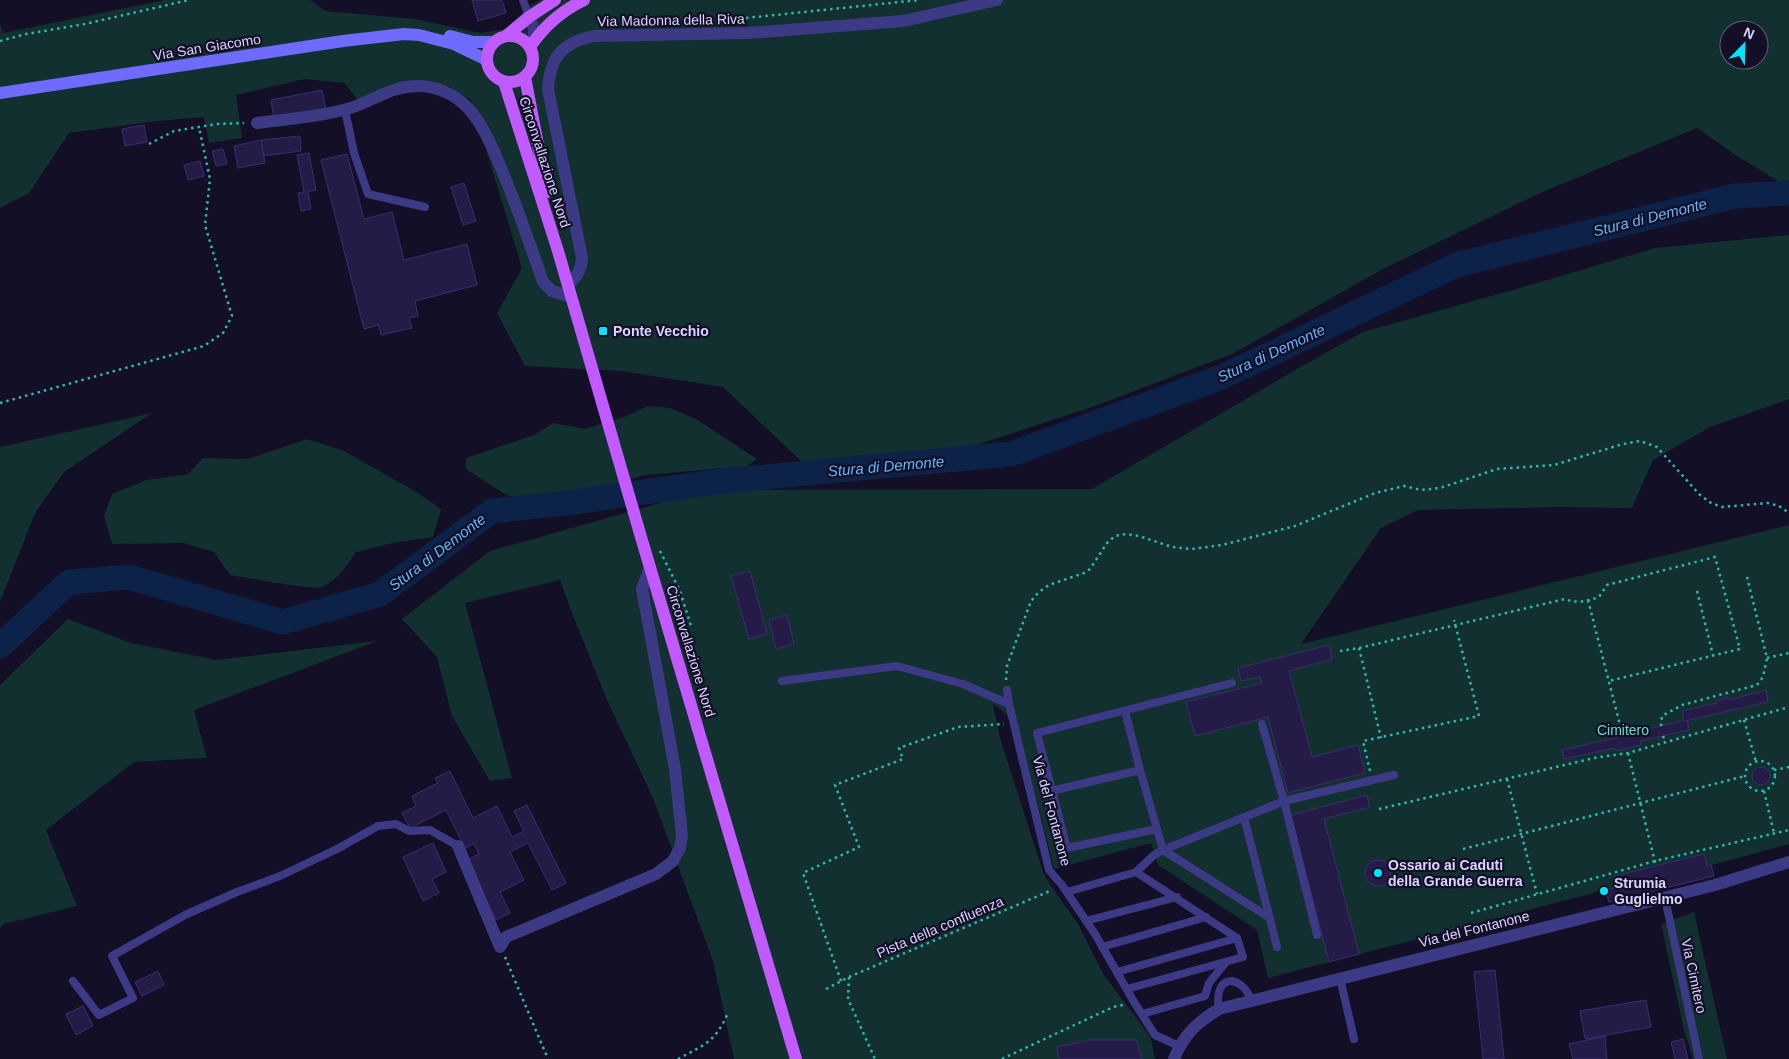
<svg xmlns="http://www.w3.org/2000/svg" width="1789" height="1059" font-family="Arial,sans-serif">
<rect width="100%" height="100%" fill="#130f26"/>
<g fill="#12302f" fill-rule="evenodd">
<path d="M164,0H310L325,11L414,19L481,33L505,29L532,4L540,0H1789V183L1783,184L1737,156L1697,128L1540,193L1381,270L1234,353L1095,406L973,446L803,463L723,387L621,371L525,366L497,313L522,268L471,100L448,86L414,82L358,100L344,83L305,79L236,95L242,138L209,143L204,117L157,121L69,133L29,193L0,208V23L3,33ZM1729,30H1759V60H1729Z"/>
<path d="M1789,235V399L1710,427L1653,460L1632,508L1560,507L1418,510L1381,528L1301,644L1789,525V844L1712,865L1714,876L1609,902L1605,890L1268,978L1257,930L1158,865L1151,843L1054,869L1017,723L993,704L1000,738L1043,872L1051,886L1078,924L1104,975L1151,1038L1155,1059H734L713,961L653,798L607,700L572,613L560,580L465,603L512,778L490,781L452,716L437,657L402,619L490,551L706,490L1092,489L1297,369L1363,332L1534,284L1655,248Z"/>
<path d="M648,406L670,408L696,419L757,459L747,466L646,475L586,492L528,501L508,496L466,469V458L534,435L554,423L584,429L624,417Z"/>
<path d="M152,413L64,472L35,513L0,602V447Z"/>
<path d="M307,439L344,451L418,493L441,509L433,537L393,543L356,552C346,566 338,580 322,587C312,591 245,577 230,575L214,552L183,543L112,544L104,516L112,494L147,480L188,474L203,458L248,459Z"/>
<path d="M68,619L131,643L216,660L377,641L194,710L207,758L134,762L46,830L77,906L4,924L0,928V685Z"/>
<path d="M1694,912L1727,1059H1693L1684,1030L1661,924Z"/>
</g>
<g fill="none" stroke-linecap="round" stroke-linejoin="round">
<path stroke="#0c2248" stroke-width="25" d="M0,646L69,582L129,577L283,622L380,594L492,511L567,503L722,481L1011,454L1222,377L1456,265L1735,196L1789,193"/>
</g>
<g fill="#241b47" stroke="#3b2d73">
<path d="M472,0H502L506,13L478,21Z"/>
<path d="M322,90L326,110L274,119L271,100Z"/>
<path d="M144,125L147,142L125,146L122,129Z"/>
<path d="M300,136L301,151L263,156L261,140Z"/>
<path d="M261,140L265,163L238,168L234,146Z"/>
<path d="M223,149L227,164L216,166L212,151Z"/>
<path d="M309,153L316,190L308,192L311,209L301,211L298,193L304,192L297,155Z"/>
<path d="M347,154L364,219L392,212L404,260L467,244L477,285L415,301L418,316L409,318L412,328L381,335L379,325L364,329L321,160Z"/>
<path d="M200,161L204,176L188,180L184,165Z"/>
<path d="M464,183L476,221L463,225L451,187Z"/>
<path d="M750,571L767,634L749,639L731,576Z"/>
<path d="M787,615L794,644L776,649L769,620Z"/>
<path d="M1329,645L1332,659L1289,671L1312,757L1358,745L1365,773L1288,793L1268,717L1195,736L1186,702L1262,683L1260,677L1241,681L1238,668Z"/>
<path d="M1766,690L1768,702L1684,721L1682,711L1717,703L1719,700L1727,697L1730,700Z"/>
<path d="M1687,720L1689,730L1640,741L1641,745L1616,751L1615,748L1564,759L1562,750L1619,737L1617,730L1632,726L1634,732Z"/>
<circle cx="1761" cy="776" r="9"/>
<path d="M450,771L473,818L497,806L512,837L524,831L514,811L527,805L566,883L552,890L528,843L510,852L524,880L500,892L510,913L496,920L467,860L479,854L474,844L465,848L446,810L410,828L402,813L416,806L412,796L438,783L435,778Z"/>
<path d="M1367,795L1370,807L1324,819L1359,954L1329,962L1291,815Z"/>
<path d="M433,843L446,872L432,879L439,893L423,901L403,857Z"/>
<path d="M1704,854L1707,866L1711,865L1714,876L1609,902L1606,890L1617,887L1614,876Z"/>
<circle cx="1378" cy="873" r="13"/>
<path d="M1495,970L1504,1059H1483L1474,972Z"/>
<path d="M158,971L164,985L142,996L135,982Z"/>
<path d="M1646,1000L1651,1027L1585,1039L1580,1011Z"/>
<path d="M83,1006L93,1026L76,1035L66,1014Z"/>
<path d="M1605,1036L1607,1059H1573L1569,1044Z"/>
<path d="M1683,1039L1688,1059H1675L1671,1042Z"/>
<path d="M1089,1040H1136L1142,1059H1059L1057,1047Z"/>
</g>
<g fill="none" stroke-linecap="round" stroke-linejoin="round">
<g stroke="#2fb8b0" stroke-width="2.5" stroke-dasharray="2.5 4" stroke-linecap="butt">
<path d="M746,18L919,0"/>
<path d="M0,41L26,34L85,24L189,0"/>
<path d="M149,144L174,131L217,124L244,123"/>
<path d="M0,403L204,346L223,333L232,316L205,225L210,179L199,127"/>
<path d="M660,551L680,591L691,626"/>
<path d="M1697,591L1713,655"/>
<path d="M1588,600L1620,725"/>
<path d="M1359,648L1381,738"/>
<path d="M1340,651L1359,648L1565,599C1577,604 1587,601 1599,597L1607,585L1715,557L1740,649L1609,681"/>
<path d="M1767,658L1789,653"/>
<path d="M1006,680L1007,666L1011,655L1031,601L1039,592L1049,585L1084,573L1090,569L1107,543L1115,536L1126,534L1139,536L1172,547L1192,549L1222,545L1295,526L1375,493L1404,486L1421,490L1440,488L1497,469L1554,465L1623,444L1640,441L1657,447L1699,494L1711,503L1722,507L1768,503L1779,506L1789,513"/>
<path d="M1744,720L1756,762"/>
<path d="M1661,726L1662,716L1682,705L1757,685L1763,677L1767,658L1746,573"/>
<path d="M1663,736L1665,742"/>
<path d="M1628,753L1656,866"/>
<circle cx="1760" cy="776" r="15"/>
<path d="M1774,770L1789,767"/>
<path d="M1370,771L1363,741L1479,716L1454,620"/>
<path d="M1507,779L1537,894"/>
<path d="M1764,791L1774,833"/>
<path d="M1379,809L1594,758L1628,753L1789,707"/>
<path d="M1463,849L1745,776"/>
<path d="M1471,913L1655,861L1789,830"/>
<path d="M505,957L548,1059"/>
<path d="M849,977L848,999L875,1059"/>
<path d="M841,981L803,873L859,847L835,785L903,759L899,748L958,727L1004,724"/>
<path d="M826,989L849,977L1052,890"/>
<path d="M678,1059C704,1045 715,1042 727,1015L730,1013"/>
<path d="M1002,1059L1113,1007L1123,1005"/>
</g>
<g stroke="#3d3a85" stroke-width="8">
<path d="M523,0L529,17"/>
<path d="M345,110L354,153L368,194L425,207"/>
<path d="M782,681L897,666L963,684L1009,704"/>
<path d="M1007,690L1009,704L1049,870L1062,885L1095,934L1134,1002L1155,1035L1179,1046"/>
<path d="M1125,711L1140,770L1163,850L1270,918"/>
<path d="M1262,724L1284,801L1317,935"/>
<path d="M1051,791L1140,770"/>
<path d="M1244,817L1277,947"/>
<path d="M1157,829L1067,848L1037,733L1232,683"/>
<path d="M1136,872L1154,855L1163,850L1284,801L1394,775"/>
<path d="M1067,892L1136,872L1237,938L1243,957L1127,989"/>
<path d="M1665,898L1699,1059"/>
<path d="M1086,921L1177,897"/>
<path d="M1102,947L1206,917"/>
<path d="M1117,972L1237,938"/>
<path d="M1340,978L1354,1039"/>
<path d="M73,981L99,1015L133,998L112,956L185,915L237,892L280,876L337,849L378,826L396,824L409,831L430,830L458,846"/>
<path d="M1219,1009C1213,976 1239,971 1252,1001"/>
<path d="M1142,1014L1205,996L1209,983L1226,962"/>
</g>
<g stroke="#3d3a85" stroke-width="12">
<path d="M529,17L534,29V42"/>
<path d="M257,123C287,119 318,117 347,109C373,102 389,86 418,86C436,86 454,94 466,106C483,123 492,147 501,168C517,206 530,244 543,282L552,291L571,297"/>
<path d="M568,285C577,276 581,271 582,258L548,89C550,57 562,43 593,36L749,33L903,21L997,0"/>
<path d="M458,846L500,947L506,937L656,874L673,861L680,848L682,836L675,769L642,589L650,567"/>
<path d="M1174,1059C1183,1036 1197,1022 1219,1009L1715,885L1789,862"/>
</g>
<g stroke="#6f6bff" stroke-width="12">
<path d="M450,36L473,42H494"/>
<path d="M0,93L343,41L404,34L419,35L454,44L487,60"/>
</g>
<g stroke="#c25bff" stroke-width="12">
<circle cx="510" cy="59" r="23"/>
<path d="M506,36L529,17L555,0"/>
<path d="M530,47C544,26 561,11 584,0"/>
<path d="M525,77L547,192"/>
<path d="M504,82L558,251L641,537L796,1059"/>
</g>
</g>
<g fill="#00e5ff" stroke="#130f26" stroke-width="2">
<rect x="598" y="326" width="10" height="10" rx="2.5"/>
<circle cx="1378" cy="873" r="5"/>
<circle cx="1604" cy="891" r="5"/>
</g>
<g text-anchor="middle" dominant-baseline="central" stroke-width="4.5" stroke-linejoin="round" paint-order="stroke">
<g font-size="14" fill="#d9d4ff" stroke="#130f26">
<text transform="translate(671 20) rotate(-1)">Via Madonna della Riva</text>
<text transform="translate(207 47) rotate(-9)">Via San Giacomo</text>
<text transform="translate(545 162) rotate(72)">Circonvallazione Nord</text>
<text transform="translate(691 651) rotate(73)">Circonvallazione Nord</text>
<text transform="translate(1052 811) rotate(75)">Via del Fontanone</text>
<text transform="translate(940 927) rotate(-23)">Pista della confluenza</text>
<text transform="translate(1474 929) rotate(-14)">Via del Fontanone</text>
<text transform="translate(1694 976) rotate(78)">Via Cimitero</text>
</g>
<g font-size="14" font-weight="bold" fill="#d9d4ff" stroke="#130f26" text-anchor="start">
<text x="613" y="331">Ponte Vecchio</text>
<text x="1388" y="865">Ossario ai Caduti<tspan x="1388" dy="16">della Grande Guerra</tspan></text>
<text x="1614" y="883">Strumia<tspan x="1614" dy="16">Guglielmo</tspan></text>
</g>
<g font-size="14" fill="#5fe0c0" stroke="#130f26">
<text x="1623" y="730">Cimitero</text>
</g>
<g font-size="15" font-style="italic" fill="#62b6ff" stroke="#130f26">
<text transform="translate(1650 217) rotate(-14)">Stura di Demonte</text>
<text transform="translate(1271 353) rotate(-25)">Stura di Demonte</text>
<text transform="translate(886 466) rotate(-5)">Stura di Demonte</text>
<text transform="translate(437 552) rotate(-37)">Stura di Demonte</text>
</g>
</g>
<g transform="translate(1744 45) rotate(23)"><circle r="24" fill="#130f26" stroke="#625e7d"/>
<path d="M0-4L9 19L0 12L-9 19Z" fill="#00e5ff"/>
<text y="-8" font-size="14" font-weight="bold" text-anchor="middle" fill="#d9d4ff">N</text>
</g>
</svg>
